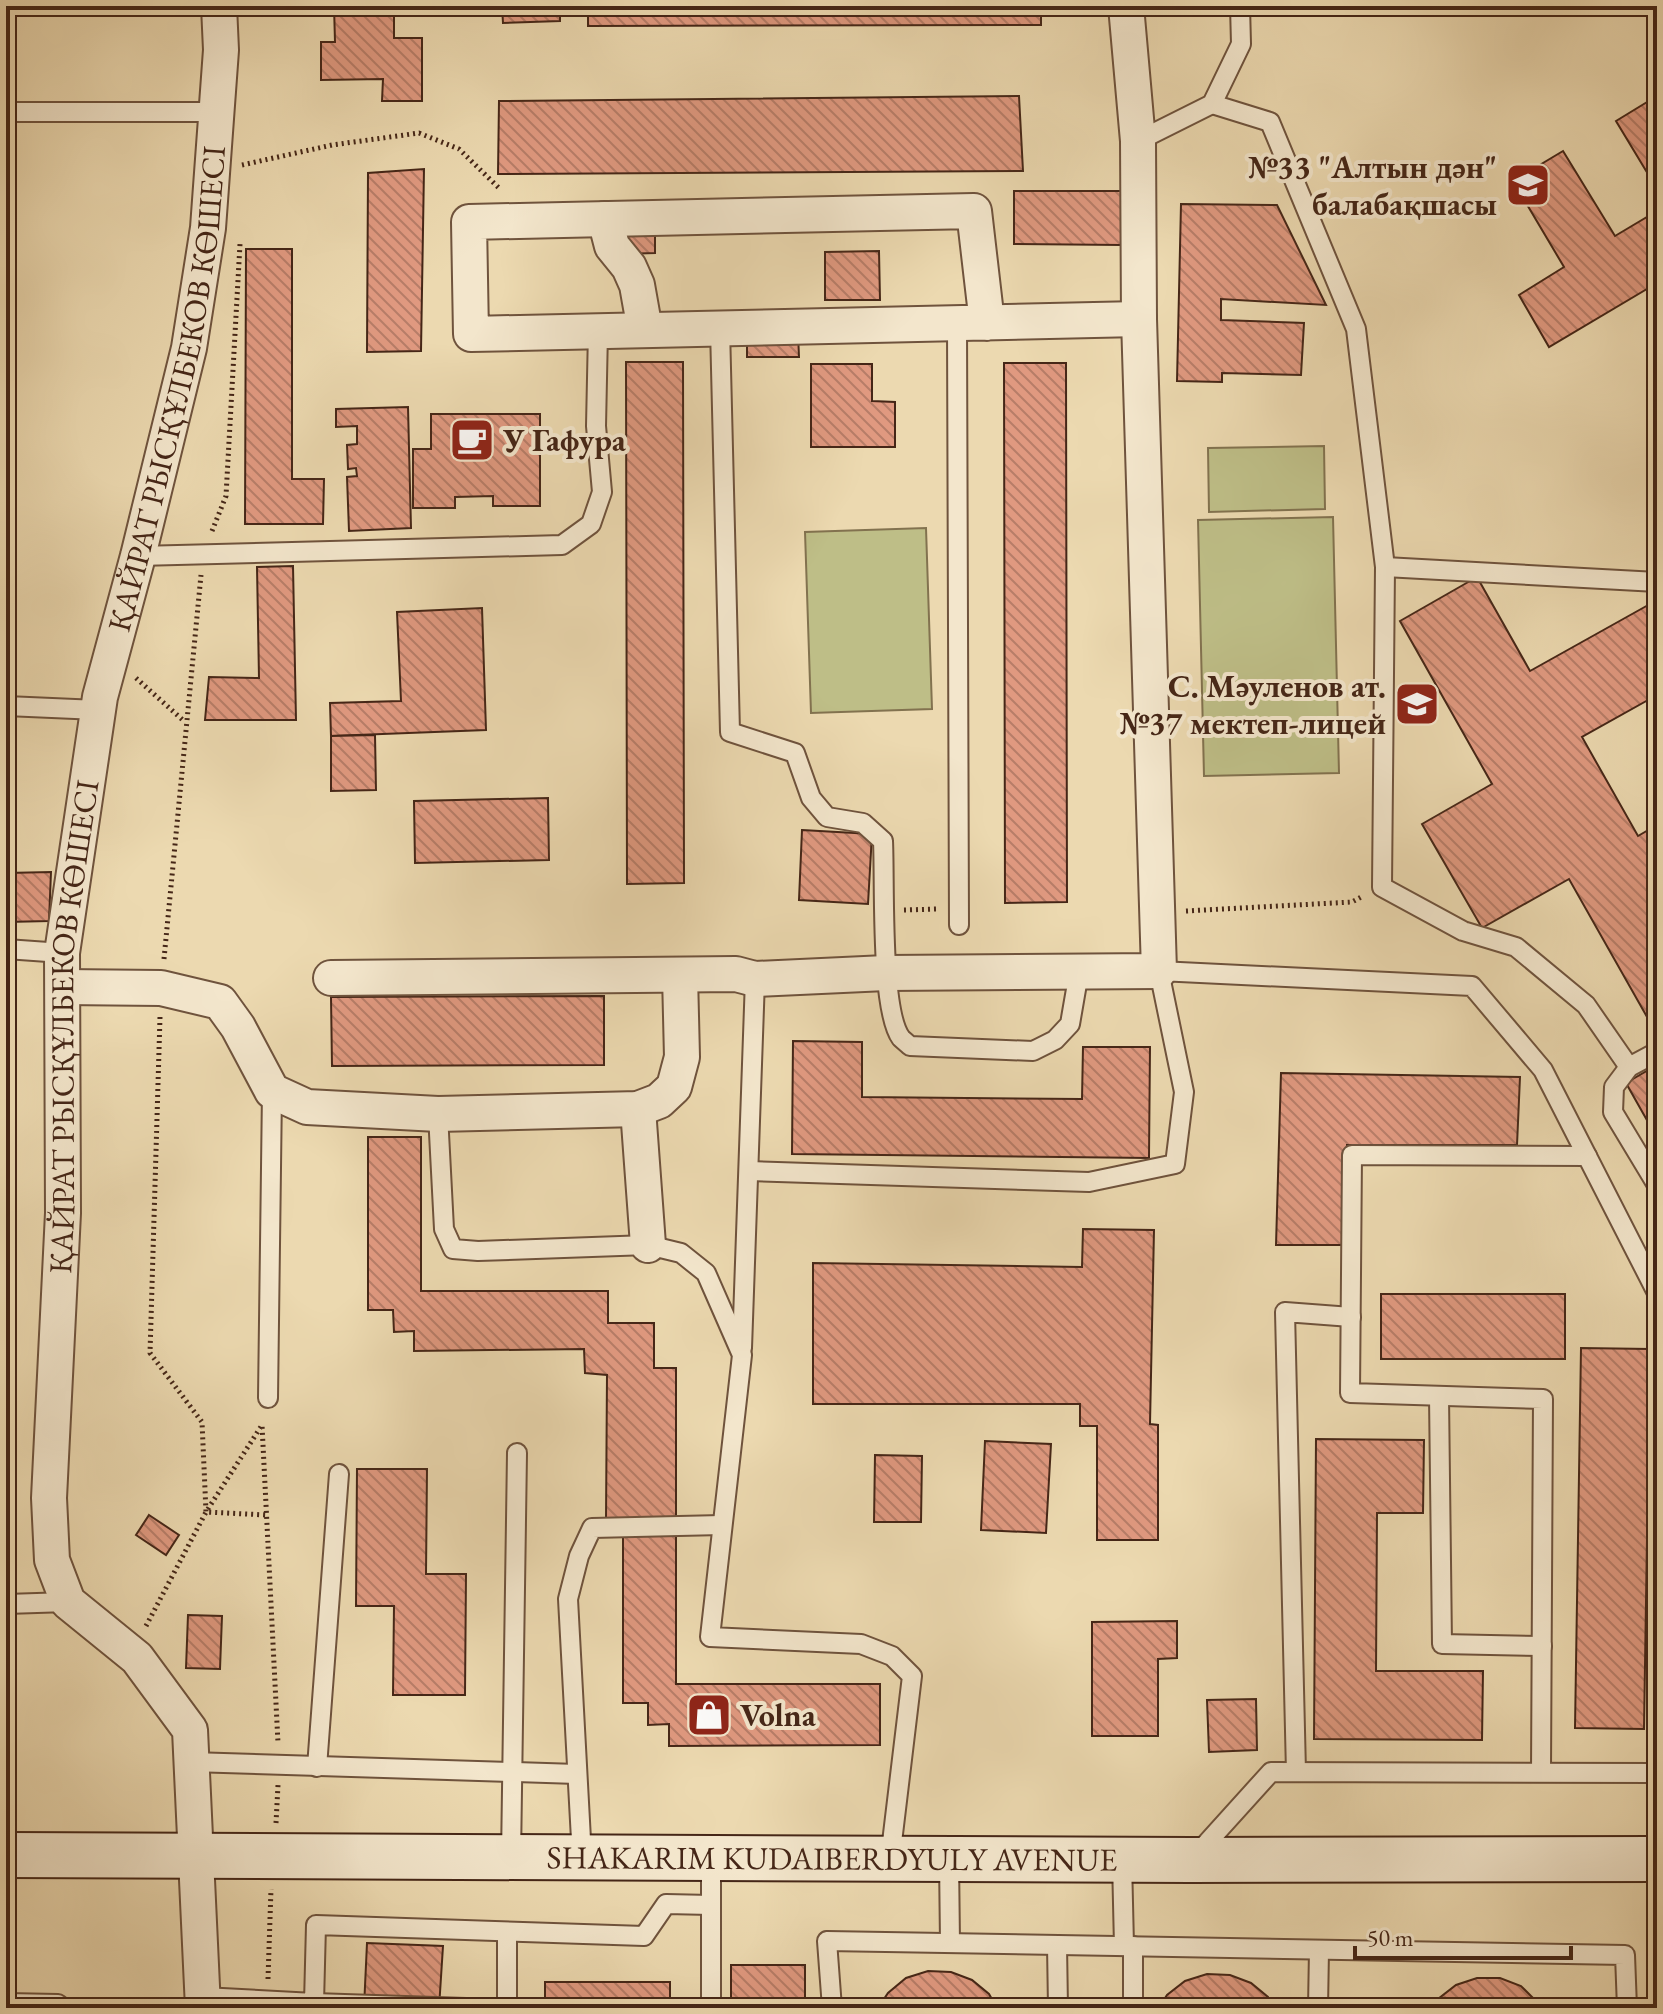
<svg xmlns="http://www.w3.org/2000/svg" width="1663" height="2014" font-family="'EB Garamond',serif">
<defs>
<pattern id="building-back-hatch" width="6" height="6" patternUnits="userSpaceOnUse" patternTransform="scale(2)"><rect width="6" height="6" fill="#e09980"/><path d="M-1 5l2 2M0 0l6 6M5-1l2 2" fill="none" stroke="#b77d68"/></pattern>
</defs>
<rect width="100%" height="100%" fill="#ecd9b0"/>
<filter id="stains"><feTurbulence type="fractalNoise" baseFrequency=".0025" numOctaves="4"/><feColorMatrix values="0 0 0 0 .2 0 0 0 0 .09 0 0 0 0 .02 0 0 0 .5 -.17"/></filter>
<radialGradient id="worn" r=".72"><stop offset=".6" stop-color="#630" stop-opacity="0"/><stop offset="1" stop-color="#630" stop-opacity=".3"/></radialGradient>
<g fill="#bebe87" stroke="#82724f" stroke-width="2">
<path d="M1324,446L1325,509L1209,512L1208,448Z"/>
<path d="M1333,517L1339,773L1204,776L1198,520Z"/>
<path d="M926,528L932,709L811,713L805,532Z"/>
</g>
<g fill="url(#building-back-hatch)" stroke="#452617" stroke-width="2">
<path d="M334,6H438V9L394,10V38H422V101H382L383,79L321,80V42H335Z"/>
<path d="M502,6H560V21L503,23Z"/>
<path d="M588,6H1041V25L588,26Z"/>
<path d="M1019,96L1023,171L498,174L499,101Z"/>
<path d="M1657,96V189L1616,121Z"/>
<path d="M1563,151L1615,236L1657,211V283L1549,347L1519,295L1564,267L1513,181Z"/>
<path d="M424,169L421,351L367,352L368,173Z"/>
<path d="M1014,191H1122V245L1014,244Z"/>
<path d="M1181,204L1277,205L1326,305L1221,299V320L1304,323L1301,375L1222,373V382L1177,381Z"/>
<path d="M622,222H655V253L622,254Z"/>
<path d="M246,249H292V479H324L323,524H245Z"/>
<path d="M879,251L880,300H825V252Z"/>
<path d="M798,333L799,357H747V334Z"/>
<path d="M626,362H683L684,883L627,884Z"/>
<path d="M1004,363H1066L1067,902L1005,903Z"/>
<path d="M811,364H872V401L895,402V447H811Z"/>
<path d="M408,407L411,528L349,531L347,477L357,476L356,468L348,469L347,445L357,444V426L336,427V409Z"/>
<path d="M431,414H540V506H493V496L455,497V508H413V449H431Z"/>
<path d="M293,566L296,720H205L209,677L259,678L257,567Z"/>
<path d="M1477,577L1530,671L1650,604L1657,617V695L1582,737L1638,836L1657,825V1021L1651,1024L1569,879L1482,928L1422,824L1492,784L1400,621Z"/>
<path d="M482,608L486,730L331,736L330,703L401,701L397,612Z"/>
<path d="M375,735L376,790L331,791V736Z"/>
<path d="M548,798L549,860L415,863L414,801Z"/>
<path d="M802,830L872,834L868,904L799,900Z"/>
<path d="M51,872L49,921L6,922V873Z"/>
<path d="M604,996V1065L332,1066L331,997Z"/>
<path d="M793,1041L862,1042V1097L1082,1099L1083,1047H1150L1149,1158L792,1154Z"/>
<path d="M1657,1065V1138L1626,1083Z"/>
<path d="M1281,1073L1520,1077L1517,1145H1347L1346,1245H1276Z"/>
<path d="M368,1137H421V1291H608V1323H654V1368H676V1520H606L607,1375L585,1373L584,1349L414,1351V1331L394,1332L393,1310H368Z"/>
<path d="M1083,1229L1154,1230L1150,1424L1158,1425V1540H1097V1426H1080V1404H813V1263L1082,1267Z"/>
<rect x="1381" y="1294" width="184" height="65"/>
<path d="M1581,1348L1650,1349L1644,1729L1575,1728Z"/>
<path d="M1316,1439L1424,1440L1423,1513H1377L1376,1671H1483L1482,1740L1314,1739Z"/>
<path d="M985,1441L1051,1444L1046,1533L981,1530Z"/>
<path d="M875,1455L922,1456L921,1522H874Z"/>
<path d="M357,1469H427L426,1574H466L465,1695H393L394,1606H356Z"/>
<path d="M149,1515L179,1535L166,1555L136,1535Z"/>
<path d="M623,1530H676V1684H880V1745L669,1746V1724L648,1725V1703H623Z"/>
<path d="M188,1615L222,1616L220,1669L186,1668Z"/>
<path d="M1177,1621V1658L1158,1659V1736H1092V1622Z"/>
<path d="M1256,1699L1257,1750L1209,1752L1207,1700Z"/>
<path d="M367,1943L443,1946L439,2008H364Z"/>
<rect x="731" y="1965" width="74" height="43"/>
<path d="M928,1971L951,1972L972,1980L989,1994L997,2008H878L888,1993L906,1978Z"/>
<path d="M1207,1974L1230,1975L1251,1983L1268,1997L1274,2008H1159L1167,1995L1185,1981Z"/>
<path d="M1477,1978H1500L1521,1986L1543,2008H1432L1438,1999L1456,1985Z"/>
<rect x="545" y="1982" width="125" height="26"/>
</g>
<g fill="none" stroke-linecap="round" stroke-linejoin="round">
<g stroke="#6f533d" stroke-width="22">
<g id="lane">
<path d="M1212,104L1270,122L1356,329L1385,567L1382,887L1463,931L1516,947L1586,1005L1629,1067"/>
<path d="M6,112H217"/>
<path d="M1138,141L1212,104L1241,44L1240,6"/>
<path d="M957,324L959,925"/>
<path d="M720,328L730,732L795,753L811,798L827,817L863,823L883,841C885,880 880,1010 901,1038C903,1040 908,1044 910,1046L1033,1051L1055,1040L1070,1024L1079,972"/>
<path d="M138,556L562,545L591,524L602,492L596,426L598,331"/>
<path d="M1385,567L1657,582"/>
<path d="M6,706L98,710"/>
<path d="M6,949L62,953"/>
<path d="M1657,1052L1629,1067L1614,1087L1613,1112L1657,1185"/>
<path d="M438,1114L444,1229L453,1249L478,1251L648,1245L681,1253L706,1273L742,1355L710,1637L861,1644L892,1656L912,1676L890,1859"/>
<path d="M749,1171L1089,1182L1175,1164L1184,1092L1159,971L1472,986L1543,1070L1657,1293"/>
<path d="M742,1348L755,979"/>
<path d="M1439,1396L1442,1644L1542,1646"/>
<path d="M268,1398L272,1091"/>
<path d="M6,1604L68,1602"/>
<path d="M191,1762L577,1774"/>
<path d="M317,1767L339,1474"/>
<path d="M1296,1772L1285,1312L1351,1317"/>
<path d="M1541,1772L1543,1399L1350,1393L1352,1155L1587,1156"/>
<path d="M1196,1855L1271,1772L1657,1773"/>
<path d="M511,1857L517,1453"/>
<path d="M582,1858L568,1599L579,1556L592,1528L722,1525"/>
<path d="M949,1859L950,1943"/>
<path d="M1122,1860L1124,1946"/>
<path d="M1057,1945L1058,2008"/>
<path d="M1133,1946V2008"/>
<path d="M203,1997L314,2003L316,1925L644,1936L666,1904L711,1905"/>
<path d="M6,2003L58,2004L63,2008"/>
<path d="M314,2003L466,2008"/>
<path d="M507,2008V1932"/>
<path d="M711,2008V1858"/>
<path d="M832,2008L827,1941L1625,1955L1627,2008"/>
<path d="M1318,2008L1319,1950"/>
</g>
</g>
<g stroke="#6f533d" stroke-width="38">
<g id="street">
<path d="M605,219L612,246L629,267L637,285L645,330"/>
<path d="M987,323L974,211L469,222L471,334L1139,319"/>
<path d="M331,978L736,974L755,979L886,973L1159,971L1139,319L1138,141L1126,6"/>
<path d="M63,987L161,988L220,1002L238,1027L272,1091L307,1107L438,1114L638,1109L659,1101L674,1087L682,1057L680,975"/>
<path d="M638,1109L648,1245"/>
<path id="s1" d="M203,2008L190,1730L137,1658L68,1602L52,1560L49,1498L63,1213L62,953L100,697L138,556L189,348L208,228L221,50L219,6"/>
</g>
</g>
<g stroke="#452617" stroke-width="48">
<g id="secondary">
<path id="s2" d="M6,1855L1191,1860L1657,1859"/>
</g>
</g>
<g stroke="#452617" stroke-width="5" stroke-dasharray="2 4" stroke-linecap="butt">
<path d="M242,165L332,145L419,133L459,149L501,190"/>
<path d="M212,531L226,496L240,244"/>
<path d="M136,678L185,722"/>
<path d="M904,910L938,909"/>
<path d="M1186,911L1352,902L1363,896"/>
<path d="M164,959L201,575"/>
<path d="M160,1017L150,1353L202,1422L206,1512L262,1425L278,1743"/>
<path d="M146,1626L206,1512L266,1515"/>
<path d="M276,1823L278,1785"/>
<path d="M268,1979L271,1889"/>
</g>
<use href="#lane" stroke="#f3e6cc" stroke-width="18"/>
<use href="#street" stroke="#f3e6cc" stroke-width="34"/>
<use href="#secondary" stroke="#f3e6cc" stroke-width="44"/>
</g>
<defs>
<g id="school-square" transform="scale(2.3)"><rect x="-9" y="-9" width="18" height="18" rx="4" fill="#8f2418" stroke="#f3e6cc"/><path d="M0-5L7-2L0 1L-7-2ZM-4 1L0 2.5L4 1V4Q0 6-4 4Z" fill="#fff"/></g>
<g id="cafe-square" transform="scale(2.3)"><rect x="-9" y="-9" width="18" height="18" rx="4" fill="#8f2418" stroke="#f3e6cc"/><path d="M-5.5-4.5H6V0H3Q3 3.5 0 3.5H-2.5Q-5.5 3.5-5.5 0ZM3-3.2v2h1.7v-2ZM-6 4.5H4V6H-6Z" fill="#fff"/></g>
<g id="shop-square" transform="scale(2.3)"><rect x="-9" y="-9" width="18" height="18" rx="4" fill="#8f2418" stroke="#f3e6cc"/><path d="M-5-2.5h2.3a2.7 3.5 0 0 1 5.4 0H5L5.5 6h-11ZM-1.5-2.5h3a1.5 2.3 0 0 0-3 0Z" fill="#fff"/></g>
</defs>
<g fill-rule="evenodd">
<use href="#school-square" x="1528" y="185"/>
<use href="#cafe-square" x="472" y="440"/>
<use href="#school-square" x="1417" y="704"/>
<use href="#shop-square" x="709" y="1715"/>
</g>
<g text-anchor="middle" dominant-baseline="central" stroke-width="8" stroke-linejoin="round" paint-order="stroke">
<g font-size="32" font-weight="bold" fill="#452617" stroke="#f3e6cc" text-anchor="end">
<text x="1497" y="167">№33 "Алтын дән"<tspan x="1497" dy="37">балабақшасы</tspan></text>
<text x="503" y="440" text-anchor="start">У Гафура</text>
<text x="1386" y="686">С. Мәуленов ат.<tspan x="1386" dy="37">№37 мектеп-лицей</tspan></text>
<text x="740" y="1715" text-anchor="start">Volna</text>
</g>
<g font-size="32" fill="#452617" stroke="#f3e6cc">
<text stroke="none"><textPath href="#s1" startOffset="1684">ҚАЙРАТ РЫСҚҰЛБЕКОВ КӨШЕСІ</textPath></text>
<text stroke="none"><textPath href="#s1" startOffset="1036">ҚАЙРАТ РЫСҚҰЛБЕКОВ КӨШЕСІ</textPath></text>
<text stroke="none"><textPath href="#s2" startOffset="826">SHAKARIM KUDAIBERDYULY AVENUE</textPath></text>
</g>
</g>
<rect width="1663" height="2014" fill="none" stroke="#ecd9b0" stroke-width="32"/>
<rect x="8" y="8" width="1647" height="1998" fill="none" stroke="#452617" stroke-width="4"/>
<rect x="16" y="16" width="1631" height="1982" fill="none" stroke="#452617" stroke-width="2"/>
<path d="M1355 1946v12h216v-12" fill="none" stroke="#452617" stroke-width="4"/>
<text x="1367" y="1946" font-size="24" fill="#452617" stroke="#f3e6cc" stroke-width="6" paint-order="stroke">50 m</text>
<rect width="100%" height="100%" filter="url(#stains)"/>
<rect width="100%" height="100%" fill="url(#worn)"/>
</svg>
